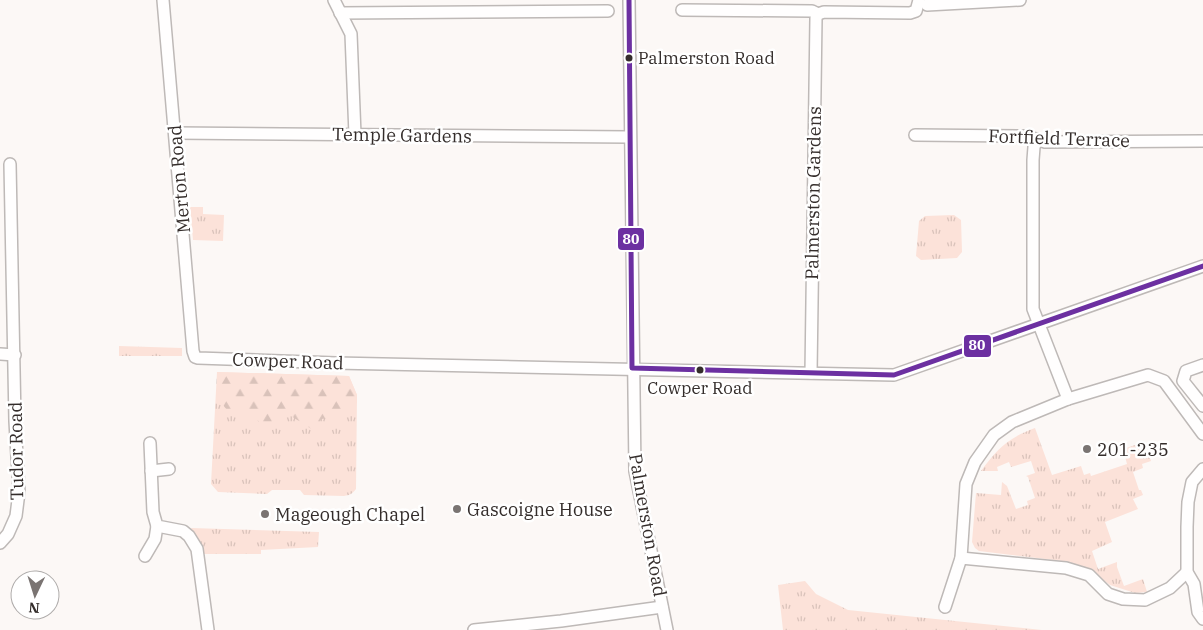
<svg xmlns="http://www.w3.org/2000/svg" width="1203" height="630" font-family="'IBM Plex Serif',serif">
<defs>
<pattern id="grass-tufts" width="24" height="20" patternUnits="userSpaceOnUse" patternTransform="scale(1.25)"><rect width="24" height="20" fill="#fce2d9"/><path d="M3 7l-1-3M5 7V3M7 7l1-3M15 17l-1-3M17 17v-4M19 17l1-3" fill="none" stroke="#d9c2ba"/></pattern>
<pattern id="forest-firs" width="22" height="20" patternUnits="userSpaceOnUse" patternTransform="scale(1.25)"><rect width="22" height="20" fill="#fce2d9"/><path d="M5 1l3.5 6h-7zM16 11l3.5 6h-7z" fill="#d9c2ba"/></pattern>
</defs>
<rect width="100%" height="100%" fill="#fcf8f6"/>
<g fill="url(#grass-tufts)">
<path d="M190,207H203V214L224,215L223,241L193,240Z"/>
<path d="M954,215L961,220L962,252L957,258L921,260L916,256L919,221L925,216Z"/>
<path d="M119,346L182,348V356H119Z"/>
<path d="M217,372L349,376L357,395L356,489C352,494 350,495 344,496L304,495L300,490H272L267,494L218,492L211,484Z"/>
<path d="M1035,428L1052,475L1081,466L1084,475L1090,473L1091,476L1127,464L1123,449L1144,442L1151,461L1142,464L1143,468L1133,472L1139,490H1141L1143,495L1133,499L1138,509L1105,522L1112,542L1092,551L1098,569L1117,562V567L1124,586L1143,579L1147,592L1135,593L1110,585L1088,569L1062,561L979,551L975,548L972,542L976,493L1001,495L1002,482L1007,486L1016,509L1028,505L1027,501L1035,498L1028,477L1026,476L1035,473L1031,461L1011,467L1009,462L997,467L998,471H981C998,448 1008,438 1035,428Z"/>
<path d="M191,528L319,532L318,547L261,550V554H202L199,544Z"/>
<path d="M805,581L816,594L848,610L1042,630H783L778,585Z"/>
</g>
<path fill="url(#forest-firs)" d="M217,372L349,376L357,395V403L345,413L333,412L330,418L321,419L316,432L288,414L283,425L273,426L269,429C249,416 256,412 228,411C216,398 217,390 217,372Z"/>
<g fill="none" stroke-linecap="round" stroke-linejoin="round">
<g stroke="#beb9b7" stroke-width="14">
<g id="minor">
<path d="M163,0L193,351L195,357L198,358L336,363L894,375L1203,266"/>
<path d="M334,0L351,34L355,135"/>
<path d="M629,0L635,471L667,630"/>
<path d="M927,5L1020,0"/>
<path d="M682,10L812,11L818,14"/>
<path d="M340,13L608,11"/>
<path d="M175,133L629,137"/>
<path d="M915,135L1026,136L1045,142L1203,141"/>
<path d="M1037,139L1034,147L1033,160V309L1068,399"/>
<path d="M0,354L15,355"/>
<path d="M1203,365L1186,371L1183,381L1203,406"/>
<path d="M811,373L816,18L818,14L824,12L910,13L916,11L919,0"/>
<path d="M150,443L153,512L157,526L183,531L189,536L197,549L208,630"/>
<path d="M1203,469L1192,482L1188,502L1187,527V572L1194,584L1198,612L1203,619"/>
<path d="M151,471L169,469"/>
<path d="M0,543L8,534L16,516L19,492L15,421L10,164"/>
<path d="M145,556L155,539L157,526"/>
<path d="M961,558L1066,568L1089,575L1108,594L1123,599L1145,600L1170,588L1187,572"/>
<path d="M945,607L961,558L966,484L975,462L994,435L1012,422L1068,399L1148,375L1164,381L1203,434"/>
<path d="M474,630L561,621L662,607"/>
</g>
</g>
<use href="#minor" stroke="#fffefe" stroke-width="11"/>
<g stroke="#fff" stroke-width="9">
<path id="bus-1" d="M629,0L632,368L894,375L1203,266"/>
</g>
<use href="#bus-1" stroke="#6c30a1" stroke-width="5"/>
</g>
<g fill="#342d2b" stroke="#fff" stroke-width="2">
<circle cx="629" cy="58" r="4.5"/>
<circle cx="700" cy="370" r="4.5"/>
</g>
<g fill="#7a7472" stroke="#fff" stroke-width="2">
<circle cx="1087" cy="449" r="5"/>
<circle cx="457" cy="509" r="5"/>
<circle cx="265" cy="514" r="5"/>
</g>
<g text-anchor="middle" dominant-baseline="central" stroke-width="5" stroke-linejoin="round" paint-order="stroke">
<g font-size="17" fill="#342d2b" stroke="#fff" text-anchor="start">
<text x="638" y="58">Palmerston Road</text>
<text x="700" y="388" text-anchor="middle">Cowper Road</text>
</g>
<g font-size="18" fill="#342d2b" stroke="#fff">
<text transform="translate(402 135) rotate(1)">Temple Gardens</text>
<text transform="translate(1059 138) rotate(2)">Fortfield Terrace</text>
<text transform="translate(179 179) rotate(-95)">Merton Road</text>
<text transform="translate(813 193) rotate(-89)">Palmerston Gardens</text>
<text transform="translate(288 361) rotate(2)">Cowper Road</text>
<text transform="translate(16 451) rotate(-91)">Tudor Road</text>
<text transform="translate(648 525) rotate(80)">Palmerston Road</text>
</g>
<g font-size="18" fill="#342d2b" stroke="#fff" text-anchor="start">
<text x="1097" y="449">201-235</text>
<text x="467" y="509">Gascoigne House</text>
<text x="275" y="514">Mageough Chapel</text>
</g>
</g>
<g stroke="#fff" stroke-width="2">
<rect x="617" y="227" width="28" height="24" rx="5" fill="#6c30a1"/>
<rect x="963" y="334" width="29" height="24" rx="5" fill="#6c30a1"/>
</g>
<g font-size="14" text-anchor="middle" font-weight="bold" fill="#fff">
<text x="631" y="244">80</text>
<text x="977" y="350">80</text>
</g>
<g transform="translate(35 595) rotate(184)"><circle r="24" fill="#ffffff" stroke="#aeabaa"/>
<path d="M0-4L9 19L0 12L-9 19Z" fill="#7a7472"/>
<text y="-8" font-size="14" font-weight="bold" text-anchor="middle" fill="#342d2b">N</text>
</g>
</svg>
